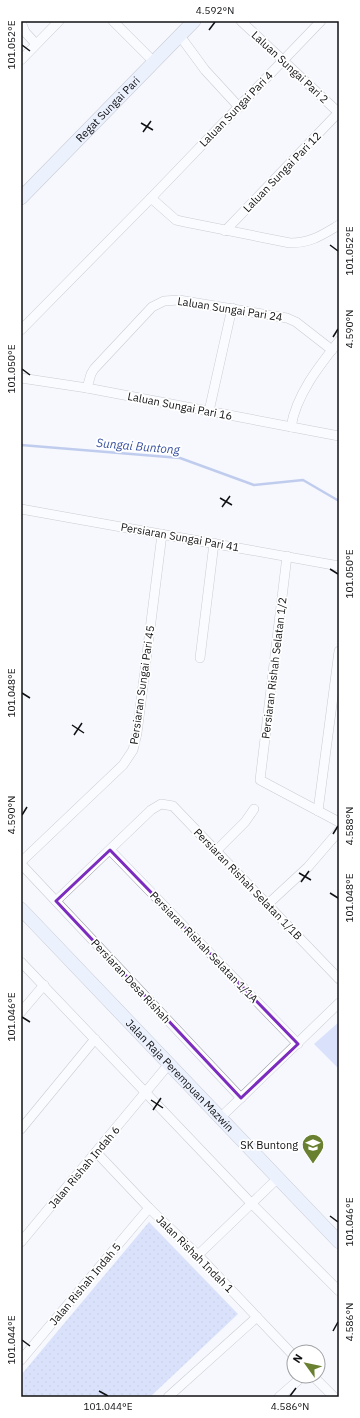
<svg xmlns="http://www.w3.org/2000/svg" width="360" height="1418" font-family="'IBM Plex Sans',sans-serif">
<defs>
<pattern id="park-dots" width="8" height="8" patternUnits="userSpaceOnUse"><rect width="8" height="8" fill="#b5c8f7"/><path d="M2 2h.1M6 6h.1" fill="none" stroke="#9babd3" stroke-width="1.8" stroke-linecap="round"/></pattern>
</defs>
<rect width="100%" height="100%" fill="#f6f8fe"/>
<path fill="#b5c8f7" d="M339,1022V1069L314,1044Z"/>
<path fill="url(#park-dots)" d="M149,1222L238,1314L150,1397H21V1375Z"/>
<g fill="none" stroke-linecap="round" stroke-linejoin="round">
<path stroke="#7f98d9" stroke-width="2.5" d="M21,445L180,458L254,485L303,480L339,501"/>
<g stroke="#95989f" stroke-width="10">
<g id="minor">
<path d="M113,21L154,62"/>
<path d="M241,21L339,113"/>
<path d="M21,22L25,32L36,44"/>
<path d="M180,36L205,70L239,107"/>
<path d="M21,60L59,21"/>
<path d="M151,198L176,220L185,222L290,243C311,243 322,235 339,225"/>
<path d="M225,231L338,113"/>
<path d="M21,330L151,198L321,21"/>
<path d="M21,378L87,388L339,436"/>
<path d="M87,388L91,374L94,369L152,307L164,301L179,300L287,318L296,322L332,350"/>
<path d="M209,411L232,308"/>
<path d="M291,427C296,395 319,366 339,341"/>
<path d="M21,509L339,566"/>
<path d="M287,556L260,780L339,822"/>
<path d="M200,658L214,543"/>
<path d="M318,811L339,651"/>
<path d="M110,850L298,1044"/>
<path d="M216,851L245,822L254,809"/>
<path d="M21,862L123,765L133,750L137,733L162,534"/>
<path d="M21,864L241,1098"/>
<path d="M56,901L151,810L161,804L173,806L339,979"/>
<path d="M268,904L308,867L339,831"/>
<path d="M21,962L251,1203L339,1291"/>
<path d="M21,1012L44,985"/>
<path d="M220,1118L339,1003"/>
<path d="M21,1129L95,1039"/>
<path d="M96,1152L149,1208L198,1255L294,1356"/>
<path d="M21,1242L169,1064"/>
<path d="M198,1255L278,1178"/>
<path d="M21,1360L149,1208"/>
<path d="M313,1376L334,1397"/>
<path d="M168,1397L257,1317"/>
<path d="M279,1397L303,1376"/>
</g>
</g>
<g stroke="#95989f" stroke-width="14">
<g id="secondary">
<path id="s1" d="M21,198L194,21"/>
<path id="s2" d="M21,909L339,1242"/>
</g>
</g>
<use href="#minor" stroke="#fff" stroke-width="9"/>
<use href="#secondary" stroke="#e1e9fe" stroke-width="13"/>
</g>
<path d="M0 0H360V1418H0ZM110,850L298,1044L241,1098L56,901Z" fill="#f6f8fe" fill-opacity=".55" fill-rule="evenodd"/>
<path fill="none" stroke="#7b2cbf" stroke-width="3" stroke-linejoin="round" d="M110,850L298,1044L241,1098L56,901Z"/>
<path fill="none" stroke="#101113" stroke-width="1.5" d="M209,30L215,22M22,45L30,51M141,123L153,130M143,132L151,121M330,245L338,251M333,337L338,329M22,369L30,375M220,498L232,505M222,507L230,496M330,569L338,574M22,693L30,698M72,725L84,733M74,735L82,723M22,815L27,807M333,834L338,826M299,873L311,880M301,882L309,871M330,893L338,898M22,1017L30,1022M151,1100L163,1108M153,1110L161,1098M330,1216L338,1222M333,1331L338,1322M22,1340L30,1346M99,1391L108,1396M290,1396L296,1388"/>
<defs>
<g id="school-pin" transform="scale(1.15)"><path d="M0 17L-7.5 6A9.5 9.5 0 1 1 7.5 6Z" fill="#6a8031" stroke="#fff"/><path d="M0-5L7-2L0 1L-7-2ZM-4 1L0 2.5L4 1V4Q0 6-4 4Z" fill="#fff"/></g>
</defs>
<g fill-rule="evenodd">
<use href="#school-pin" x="313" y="1145"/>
</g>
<g text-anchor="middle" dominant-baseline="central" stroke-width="3.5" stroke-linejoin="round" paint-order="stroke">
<g font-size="11" fill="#101113" stroke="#fff">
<text transform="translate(290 67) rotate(43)">Laluan Sungai Pari 2</text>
<text transform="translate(236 109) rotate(-46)">Laluan Sungai Pari 4</text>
<text stroke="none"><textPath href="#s1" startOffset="124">Regat Sungai Pari</textPath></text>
<text transform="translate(282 172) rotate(-46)">Laluan Sungai Pari 12</text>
<text transform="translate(230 309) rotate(9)">Laluan Sungai Pari 24</text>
<text transform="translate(180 406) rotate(11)">Laluan Sungai Pari 16</text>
<text transform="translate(180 537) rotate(10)">Persiaran Sungai Pari 41</text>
<text transform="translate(274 668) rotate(-83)">Persiaran Rishah Selatan 1/2</text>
<text transform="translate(142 685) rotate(-82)">Persiaran Sungai Pari 45</text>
<text transform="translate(248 884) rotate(46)">Persiaran Rishah Selatan 1/1B</text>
<text transform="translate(204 947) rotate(46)">Persiaran Rishah Selatan 1/1A</text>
<text transform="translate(131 981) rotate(47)">Persiaran Desa Rishah</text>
<text stroke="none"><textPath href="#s2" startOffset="230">Jalan Raja Perempuan Mazwin</textPath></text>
<text transform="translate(84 1167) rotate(-50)">Jalan Rishah Indah 6</text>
<text transform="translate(195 1254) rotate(45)">Jalan Rishah Indah 1</text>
<text transform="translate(85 1284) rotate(-50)">Jalan Rishah Indah 5</text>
</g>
<g font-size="11" fill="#101113" stroke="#fff" text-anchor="end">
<text x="298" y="1145">SK Buntong</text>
</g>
<g font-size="12" font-style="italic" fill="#38519f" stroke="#fff">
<text transform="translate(138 446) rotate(5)">Sungai Buntong</text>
</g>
</g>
<rect width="360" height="1418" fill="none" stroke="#ffffff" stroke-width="44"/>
<g transform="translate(306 1364) rotate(303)"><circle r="19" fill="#ffffff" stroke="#9fa0a1"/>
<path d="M0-3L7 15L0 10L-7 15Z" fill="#6a8031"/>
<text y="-6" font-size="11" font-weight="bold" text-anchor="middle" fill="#101113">N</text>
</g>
<rect x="22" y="22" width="316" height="1374" fill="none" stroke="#101113" stroke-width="1.5"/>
<g font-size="10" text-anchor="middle" fill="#101113">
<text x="215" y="14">4.592°N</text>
<text transform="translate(11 45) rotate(-90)" y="4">101.052°E</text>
<text transform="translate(349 251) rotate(-90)" y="4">101.052°E</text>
<text transform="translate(349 329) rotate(-90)" y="4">4.590°N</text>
<text transform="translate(11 369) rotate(-90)" y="4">101.050°E</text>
<text transform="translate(349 574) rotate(-90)" y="4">101.050°E</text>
<text transform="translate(11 693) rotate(-90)" y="4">101.048°E</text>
<text transform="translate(11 815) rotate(-90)" y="4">4.590°N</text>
<text transform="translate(349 826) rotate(-90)" y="4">4.588°N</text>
<text transform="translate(349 898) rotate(-90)" y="4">101.048°E</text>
<text transform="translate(11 1017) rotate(-90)" y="4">101.046°E</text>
<text transform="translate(349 1222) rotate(-90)" y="4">101.046°E</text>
<text transform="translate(349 1322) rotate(-90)" y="4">4.586°N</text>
<text transform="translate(11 1340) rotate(-90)" y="4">101.044°E</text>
<text x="108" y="1410">101.044°E</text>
<text x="290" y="1410">4.586°N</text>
</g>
</svg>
